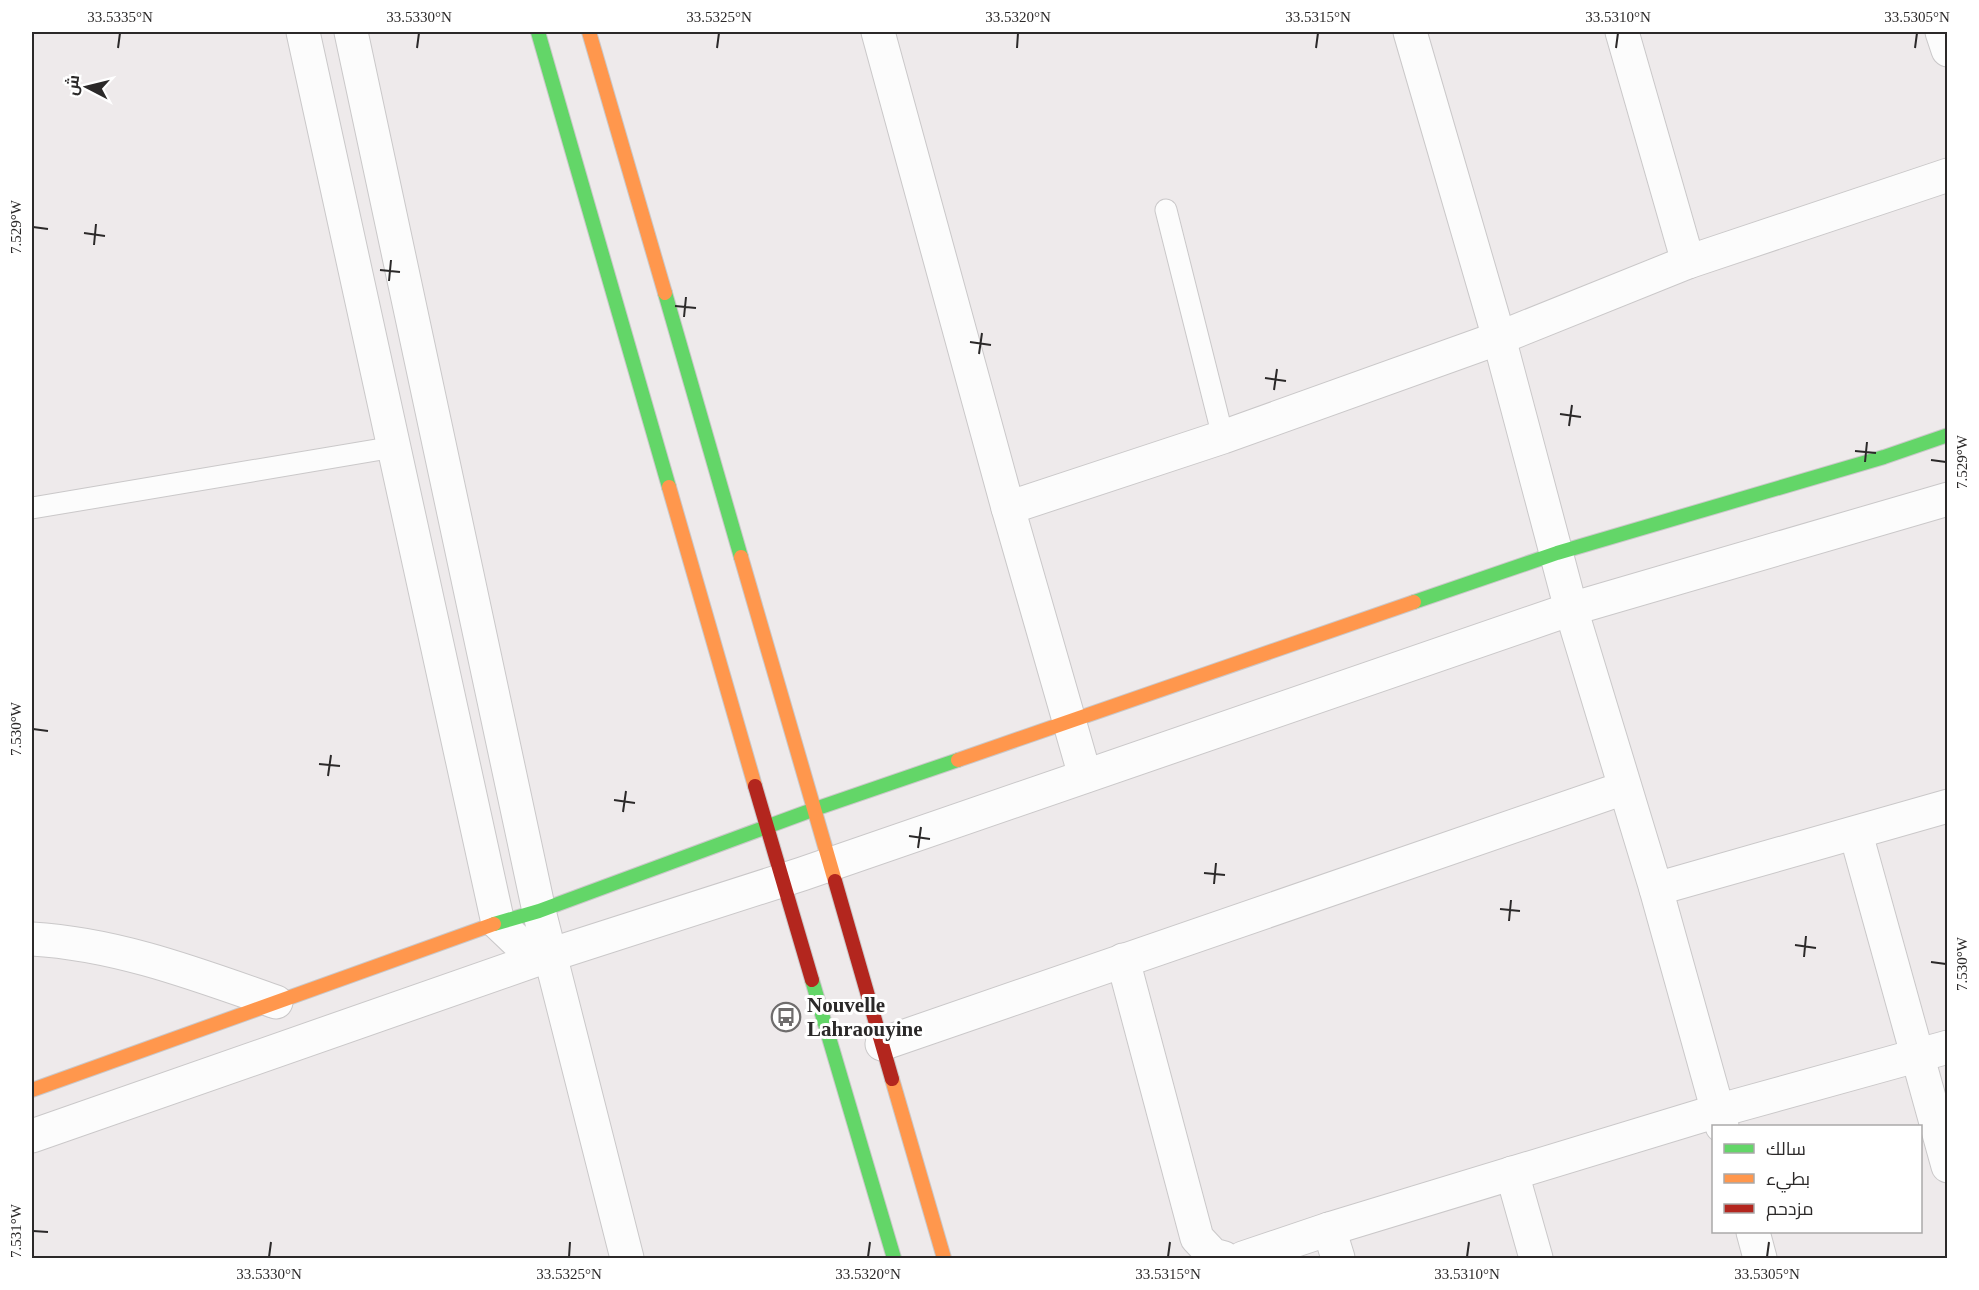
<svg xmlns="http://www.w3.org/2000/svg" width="1979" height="1290" font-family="'Times New Roman',Cairo,serif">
<rect width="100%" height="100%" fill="#eeeaeb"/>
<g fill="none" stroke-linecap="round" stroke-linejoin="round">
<g stroke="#cac8c9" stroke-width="23">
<g id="lane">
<path d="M1166,210L1223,437"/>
<path d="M32,508L394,447"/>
</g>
</g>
<g stroke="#cac8c9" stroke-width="35">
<g id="street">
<path d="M303,32L498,923L522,946L550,955"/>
<path d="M351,32L539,911L627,1258"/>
<path d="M878,32L1008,508L1085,776"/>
<path d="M1410,32L1499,338L1571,609L1656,889L1722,1126"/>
<path d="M1622,32L1688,262"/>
<path d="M1942,32L1948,50"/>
<path d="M1008,508L1223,437L1499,338L1688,262L1948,175"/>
<path d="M1856,834L1948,1166"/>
<path d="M1656,889L1948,806"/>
<path d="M32,939C117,944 196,974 276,1002"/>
<path d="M1123,960L1197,1238L1213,1255L1224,1258"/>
<path d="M882,1044L1624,788"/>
<path d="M32,1136L550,955L802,874L1571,609L1948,499"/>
<path d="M1512,1173L1536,1258"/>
<path d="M1329,1229L1338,1258"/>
<path d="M1753,1232L1760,1258"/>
<path d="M1243,1258L1329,1229L1717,1111L1948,1047"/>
</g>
</g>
<g stroke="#cac8c9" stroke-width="16">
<g id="fast">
<path d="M538,32L669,487"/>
<path d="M665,293L741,557"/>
<path d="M1414,602L1557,553L1884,457L1948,435"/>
<path d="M494,924L539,911L815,809L958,760"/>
<path d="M812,980L894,1258"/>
</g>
</g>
<g stroke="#cac8c9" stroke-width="16">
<g id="slow">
<path d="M589,32L665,293"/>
<path d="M669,487L755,786"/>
<path d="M741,557L835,881"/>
<path d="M958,760L1414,602"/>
<path d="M892,1079L944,1258"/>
<path d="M32,1090L494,924"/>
</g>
</g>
<g stroke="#cac8c9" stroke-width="16">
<g id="jam">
<path d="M755,786L812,980"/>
<path d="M835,881L892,1079"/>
</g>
</g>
<use href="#lane" stroke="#fcfcfc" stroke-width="21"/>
<use href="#street" stroke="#fcfcfc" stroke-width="33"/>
<use href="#fast" stroke="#63d668" stroke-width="14"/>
<use href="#slow" stroke="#ff974d" stroke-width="14"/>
<use href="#jam" stroke="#b3261e" stroke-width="14"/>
</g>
<path fill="none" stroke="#2b2929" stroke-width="2" d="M118,48L120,33M417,48L419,33M717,48L719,33M1017,48L1018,33M1316,48L1318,33M1616,48L1618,33M1915,48L1917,33M33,227L48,229M84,233L105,236M94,245L96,224M380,270L400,272M389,281L391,260M675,306L696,308M684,317L686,297M970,342L991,345M979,354L982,333M1265,378L1286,381M1274,390L1277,369M1560,414L1581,417M1569,426L1572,405M1855,451L1876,453M1931,460L1946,462M1865,462L1867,442M33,729L48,731M319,764L340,766M328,776L331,755M614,800L635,803M623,812L626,791M909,836L930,839M918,848L921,827M1204,873L1225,875M1214,884L1216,863M1500,909L1520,911M1509,921L1511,900M1795,945L1816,948M1804,957L1806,936M1931,962L1946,964M33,1231L48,1232M269,1257L271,1242M569,1257L570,1242M868,1257L870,1242M1168,1257L1170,1242M1467,1257L1469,1242M1767,1257L1769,1242"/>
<defs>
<g id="bus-ring" transform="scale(1.5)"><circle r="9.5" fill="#fff" stroke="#6f6d6d" stroke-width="1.5"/><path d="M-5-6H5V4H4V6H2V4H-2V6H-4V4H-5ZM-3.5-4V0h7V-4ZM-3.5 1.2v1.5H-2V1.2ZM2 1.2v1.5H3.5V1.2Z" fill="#6f6d6d"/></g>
</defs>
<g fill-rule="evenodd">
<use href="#bus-ring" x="786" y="1017"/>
</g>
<g text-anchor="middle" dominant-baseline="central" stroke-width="6" stroke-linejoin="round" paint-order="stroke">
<g font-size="21" font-weight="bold" fill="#2b2929" stroke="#fff" text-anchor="start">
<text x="807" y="1005">Nouvelle<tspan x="807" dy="24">Lahraouyine</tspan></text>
</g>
</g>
<rect width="1979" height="1290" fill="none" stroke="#ffffff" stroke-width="66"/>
<rect x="1712" y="1125" width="210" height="108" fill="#ffffff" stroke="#aaa9a9" stroke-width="1.5"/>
<rect x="1724" y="1144" width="30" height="9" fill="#63d668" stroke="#aaa9a9" stroke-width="1.5"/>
<text x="1766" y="1155" font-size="18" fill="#2b2929">سالك</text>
<rect x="1724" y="1174" width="30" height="9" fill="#ff974d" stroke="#aaa9a9" stroke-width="1.5"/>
<text x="1766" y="1185" font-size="18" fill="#2b2929">بطيء</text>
<rect x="1724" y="1204" width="30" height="9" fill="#b3261e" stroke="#aaa9a9" stroke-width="1.5"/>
<text x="1766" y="1215" font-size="18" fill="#2b2929">مزدحم</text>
<g transform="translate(87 87) rotate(277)" stroke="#ffffff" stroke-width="4.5" paint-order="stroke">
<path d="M0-4.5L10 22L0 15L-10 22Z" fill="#2b2929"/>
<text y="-9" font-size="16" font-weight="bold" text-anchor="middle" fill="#2b2929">ش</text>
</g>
<rect x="33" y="33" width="1913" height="1224" fill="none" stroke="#2b2929" stroke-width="2"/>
<g font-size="15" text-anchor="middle" fill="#2b2929">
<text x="120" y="22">33.5335°N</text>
<text x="419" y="22">33.5330°N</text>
<text x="719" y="22">33.5325°N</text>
<text x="1018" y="22">33.5320°N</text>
<text x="1318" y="22">33.5315°N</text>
<text x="1618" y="22">33.5310°N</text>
<text x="1917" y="22">33.5305°N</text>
<text transform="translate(16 227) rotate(-90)" y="5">7.529°W</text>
<text transform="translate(1962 462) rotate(-90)" y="5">7.529°W</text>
<text transform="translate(16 729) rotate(-90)" y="5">7.530°W</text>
<text transform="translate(1962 964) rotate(-90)" y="5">7.530°W</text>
<text transform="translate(16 1231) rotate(-90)" y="5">7.531°W</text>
<text x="269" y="1279">33.5330°N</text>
<text x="569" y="1279">33.5325°N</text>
<text x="868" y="1279">33.5320°N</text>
<text x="1168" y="1279">33.5315°N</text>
<text x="1467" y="1279">33.5310°N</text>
<text x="1767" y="1279">33.5305°N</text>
</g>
</svg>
